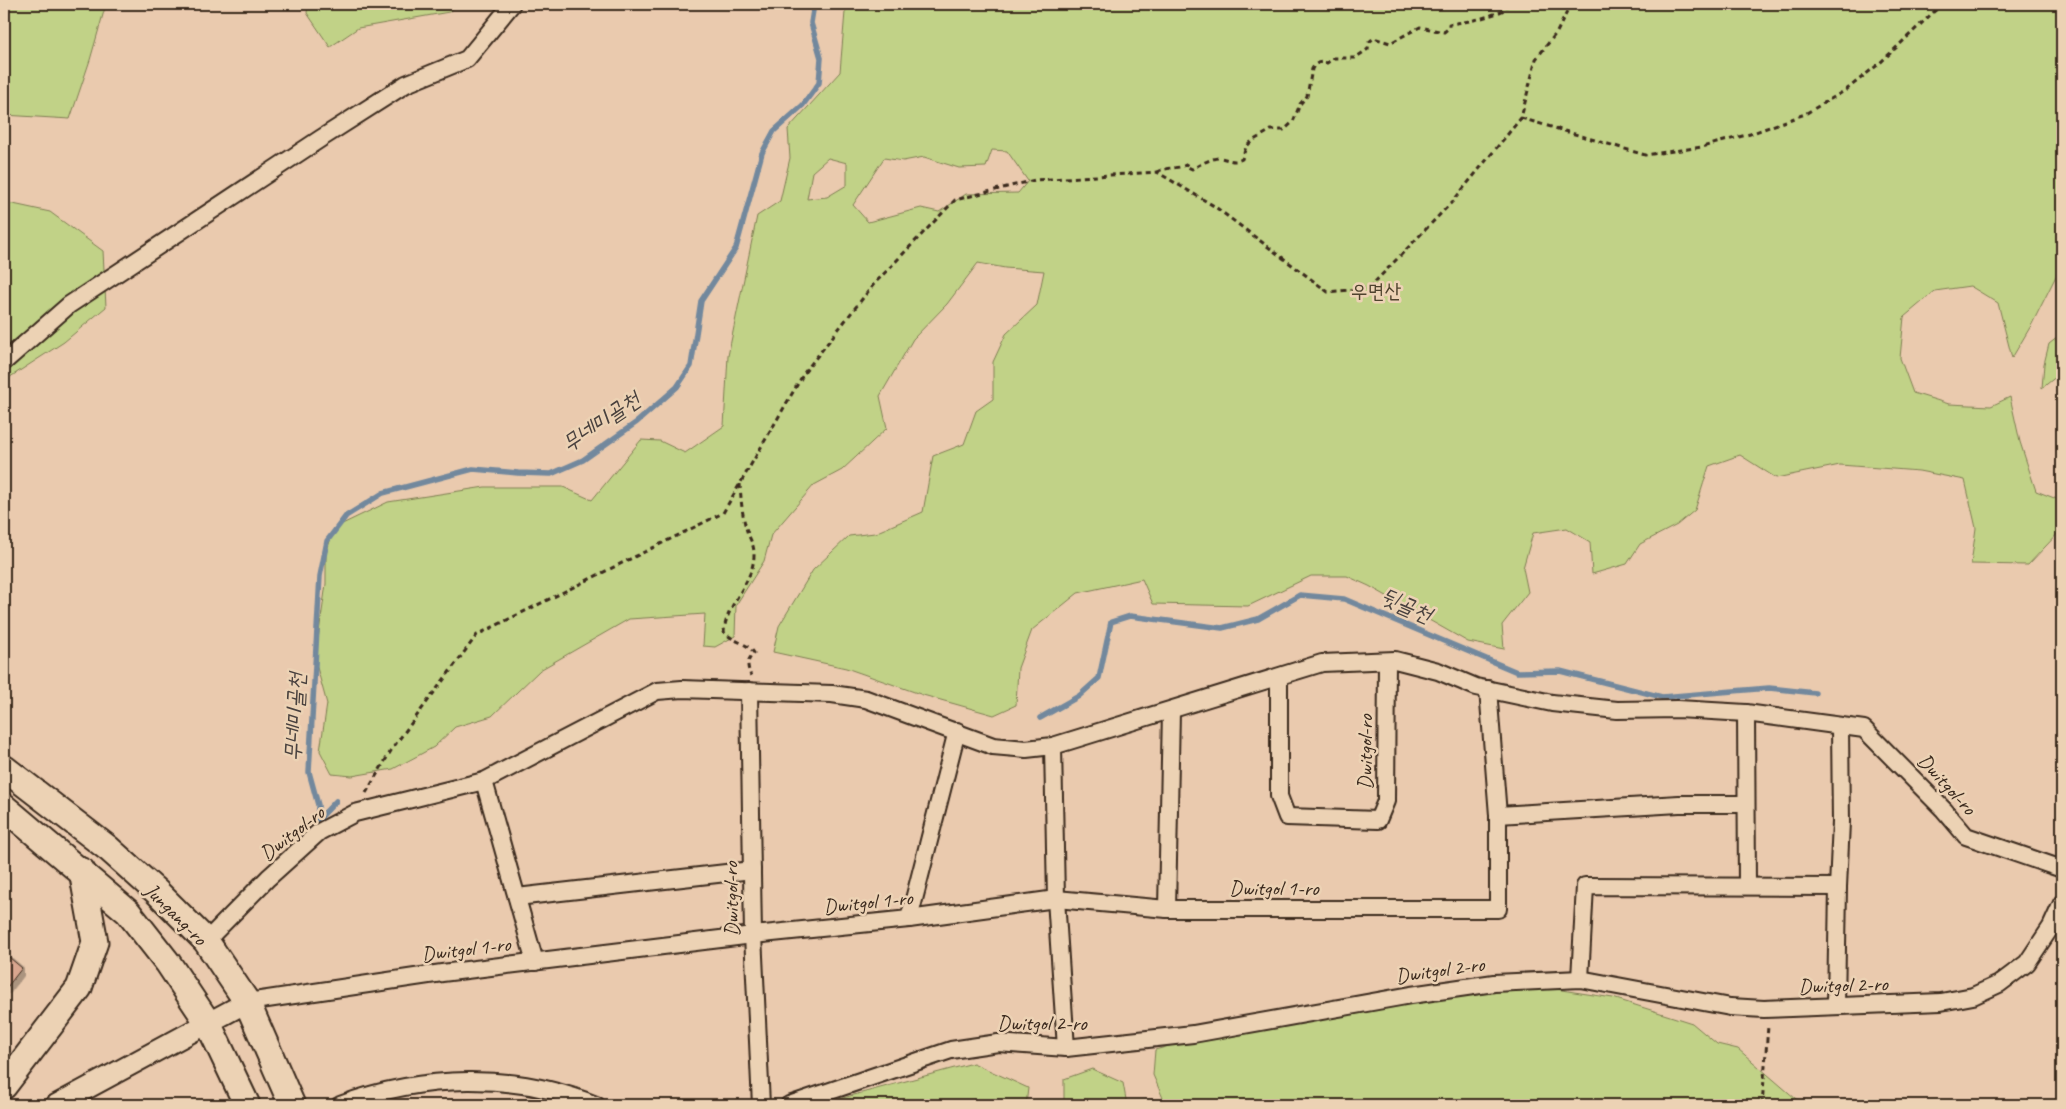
<svg xmlns="http://www.w3.org/2000/svg" width="2066" height="1109" font-family="Caveat,'Poor Story',sans-serif">
<defs>
<filter id="shadow"><feDropShadow dx="5.5" dy="3" stdDeviation="0" flood-color="#0004"/></filter>
</defs>
<rect width="100%" height="100%" fill="#eacaae"/>
<filter id="ink" filterUnits="userSpaceOnUse"><feTurbulence type="fractalNoise" baseFrequency=".02" numOctaves="2"/><feDisplacementMap in="SourceGraphic" scale="10" xChannelSelector="R" yChannelSelector="G"/><feConvolveMatrix kernelMatrix="1 2 1 2 8 2 1 2 1" color-interpolation-filters="sRGB"/></filter>
<g filter="url(#ink)">
<g fill="#c1d287" stroke="#7e7e52" fill-rule="evenodd">
<path d="M4,4H106L90,60L70,119L4,115Z"/>
<path d="M308,4H458L449,12L358,28L330,47L307,13Z"/>
<path d="M851,4H2062V264L2032,324L2012,358L1998,303L1970,286L1935,291L1904,317L1900,358L1913,393L1949,404L1991,406L2010,397L2020,442L2036,491L2062,501V529L2028,565L1971,564L1976,528L1965,480L1919,471L1840,465L1776,478L1740,455L1709,466L1695,510L1677,525L1640,544L1627,564L1592,574L1590,542L1567,528L1533,533L1523,568L1528,592L1502,625L1504,649L1468,642L1369,586L1347,576H1311L1248,606L1153,604L1142,579L1078,593L1032,630L1018,668L1016,705L994,715L923,695L846,668L773,652L779,626L813,570L849,536L875,533L923,512L933,456L964,444L976,411L993,399V362L1006,334L1037,305L1044,271L1005,268L978,263L947,304L913,339L880,396L887,428L842,470L814,485L771,535L764,561L736,605L735,636L715,647L703,646L705,614L629,619L540,670L492,716L455,727L434,747L393,769L352,776L332,774L320,751L327,704L315,660L326,584V554L334,528L388,502L485,487H563L592,500L641,440L660,441L685,453L724,426L728,356L757,216L780,201L790,158L788,129L840,72L845,12ZM992,150L1007,151L1028,181L1018,193L966,194L939,212L921,208L868,222L853,205L884,158L903,161L924,157L959,168L986,167ZM828,158L847,163V185L827,197L807,199L812,172Z"/>
<path d="M4,202L50,212L103,251L106,307L64,342L4,381Z"/>
<path d="M2062,334V372L2042,388L2044,364L2049,344Z"/>
<path d="M1514,987H1542L1613,998L1692,1023L1717,1044L1738,1049L1796,1099L1809,1105H1166L1153,1075L1155,1050L1208,1035Z"/>
<path d="M973,1063L1028,1088L1026,1105H839V1099Z"/>
<path d="M1092,1069L1123,1083L1127,1105H1064V1079Z"/>
</g>
<g fill="none" stroke-linecap="round" stroke-linejoin="round">
<g stroke="#72889d" stroke-width="5.5">
<path d="M1040,718L1079,696L1099,678L1111,622L1130,616L1222,628L1258,619L1300,595L1344,599L1517,672L1560,671L1662,697L1769,688L1815,693"/>
<path d="M318,820V805L309,772L320,576L327,541L346,516L383,493L473,469L518,473L551,474L583,460L637,422L677,387L691,366L701,301L736,248L762,153L774,131L803,105L819,83L821,58L811,23L814,4"/>
<path d="M318,820L336,801"/>
</g>
</g>
<path fill="#d9a68f" stroke="#3b2a1e" filter="url(#shadow)" d="M4,953L22,968L4,991Z"/>
<g fill="none" stroke-linecap="round" stroke-linejoin="round">
<g stroke="#3b2a1e" stroke-width="20">
<g id="minor">
<path d="M4,362L69,305L320,139L406,84L467,59L512,4"/>
<path d="M1279,677V796L1287,817L1378,820L1386,801L1387,661"/>
<path d="M749,691L753,935L761,1105"/>
<path d="M1746,713L1747,886"/>
<path d="M1053,746L1056,899L1066,1048"/>
<path d="M484,781L535,962"/>
<path d="M1498,815L1679,804H1745"/>
<path d="M517,897L752,870"/>
<path d="M1167,909L1171,711"/>
<path d="M909,919L957,731"/>
<path d="M206,941L268,878L319,832L355,813L484,781L657,691L682,689L832,694L866,699L993,746L1026,749L1053,746L1322,663L1395,660L1438,671L1476,687L1552,703L1617,710L1678,709L1746,713L1864,729L1944,810L1966,836L2062,869"/>
<path d="M1580,979L1585,886L1838,887"/>
<path d="M247,1002L442,973L753,935L909,919L1056,899L1167,909H1498V815L1488,689"/>
<path d="M1836,1006L1838,887L1841,822L1840,726"/>
<path d="M340,1105C422,1074 515,1072 596,1105"/>
<path d="M789,1105L951,1050L998,1043L1066,1048L1193,1034L1411,995L1494,983L1580,979L1730,1007L1764,1009L1941,1002L1973,996L1999,984L2027,963L2051,927L2062,903"/>
</g>
</g>
<g stroke="#3b2a1e" stroke-width="24">
<path id="tertiary" d="M56,1105L247,1002"/>
</g>
<g stroke="#3b2a1e" stroke-width="29">
<g id="primary">
<path d="M4,768L109,849L157,892L206,941L247,1002L292,1105"/>
<path d="M4,807L128,912L168,963L208,1023L247,1105"/>
<path d="M4,1086L79,988L95,942L82,871"/>
</g>
</g>
<g stroke="#3b2a1e" stroke-width="3" stroke-dasharray="5 4" stroke-linecap="butt">
<path d="M1521,118L1645,155L1702,147L1750,134L1805,114L1846,90L1880,63L1942,4"/>
<path d="M1157,172C1167,166 1178,170 1188,164V167L1192,169C1199,165 1209,159 1218,158C1227,158 1233,164 1242,159L1246,147L1252,141L1271,130H1284L1293,122L1300,104L1307,96L1312,69C1315,63 1320,61 1327,63L1334,58H1355L1368,49L1369,42L1374,38L1390,43L1420,27L1444,32L1449,28V24C1468,22 1487,18 1504,10L1508,4"/>
<path d="M740,484C741,499 742,516 747,531C749,538 754,544 754,553C755,582 726,603 724,632C733,642 748,643 754,653C746,661 747,666 751,676"/>
<path d="M366,793L392,749L477,635L723,513L804,373L874,284L955,200L1035,180L1157,172L1214,206L1328,292L1369,288L1453,201L1521,118L1536,59L1557,32L1571,4"/>
<path d="M1762,1105L1768,1026"/>
</g>
<use href="#minor" stroke="#ecd2b4" stroke-width="16"/>
<use href="#tertiary" stroke="#ecd2b4" stroke-width="20"/>
<use href="#primary" stroke="#ecd2b4" stroke-width="25"/>
</g>
</g>
<g text-anchor="middle" dominant-baseline="central" stroke-width="5" stroke-linejoin="round" paint-order="stroke">
<g font-size="21" fill="#4f432e" stroke="#ecd2b4">
<text x="1376" y="291">우면산</text>
</g>
<g font-size="21" fill="#3b2a1e" stroke="#ecd2b4">
<text transform="translate(1365 752) rotate(-90)">Dwitgol-ro</text>
<text transform="translate(1947 784) rotate(47)">Dwitgol-ro</text>
<text transform="translate(292 833) rotate(-38)">Dwitgol-ro</text>
<text x="1274" y="888">Dwitgol 1-ro</text>
<text transform="translate(731 899) rotate(-91)">Dwitgol-ro</text>
<text transform="translate(868 902) rotate(-6)">Dwitgol 1-ro</text>
<text transform="translate(176 914) rotate(45)">Jungang-ro</text>
<text transform="translate(466 949) rotate(-7)">Dwitgol 1-ro</text>
<text transform="translate(1440 970) rotate(-8)">Dwitgol 2-ro</text>
<text transform="translate(1843 985) rotate(-2)">Dwitgol 2-ro</text>
<text x="1042" y="1023">Dwitgol 2-ro</text>
</g>
<g font-size="22" font-style="italic" fill="#49413e" stroke="#ecd2b4">
<text transform="translate(601 422) rotate(-34)">무네미골천</text>
<text transform="translate(1406 606) rotate(23)">뒷골천</text>
<text transform="translate(295 717) rotate(-87)">무네미골천</text>
</g>
</g>
<rect width="2066" height="1109" fill="none" stroke="#ecd2b4" stroke-width="20"/>
<rect x="10" y="10" width="2046" height="1089" fill="none" stroke="#3b2a1e" stroke-width="2" filter="url(#ink)"/>
</svg>
